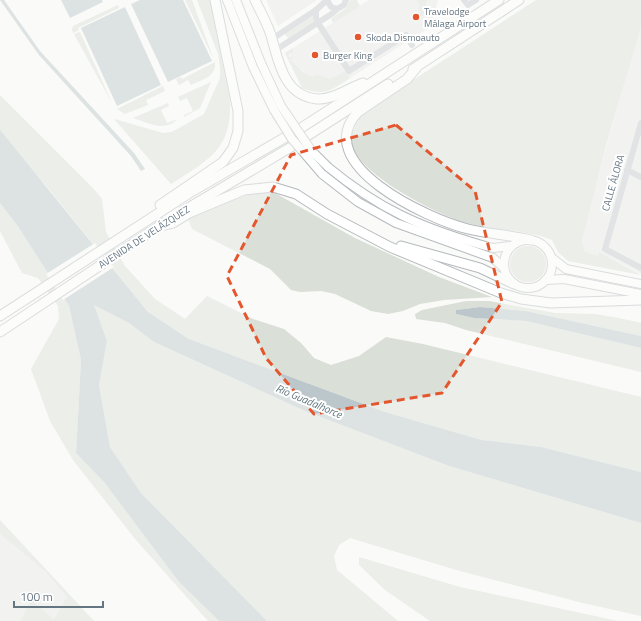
<svg xmlns="http://www.w3.org/2000/svg" width="641" height="621" font-family="'Titillium Web',sans-serif">
<rect width="100%" height="100%" fill="#fafaf8"/>
<g fill="#e8e9e9">
<path d="M266,0H317L278,26Z"/>
<path d="M369,0H438L430,27L350,78L345,71L330,79L317,74L313,77L292,64L289,53H293V48Z"/>
<path d="M641,24V274L599,252L598,256L585,252L582,241L599,172Z"/>
<path d="M0,534L46,572L67,597L54,619L31,600L20,621H0Z"/>
</g>
<g fill="#dadfd7">
<path d="M185,0H192L215,63C216,77 201,80 191,85L188,80L179,85L176,79L181,77L182,79L215,62Z"/>
<path d="M197,0H210L230,101C232,150 208,160 171,184L114,119L163,133L172,132L204,114L220,78V68L218,54Z"/>
<path d="M350,0H357L360,6L333,23L331,19L346,8Z"/>
<path d="M419,0H427L423,15L415,20V17L421,13L418,8L420,6L417,1Z"/>
<path d="M536,0H641V24L638,37L606,145L582,241L585,252L598,256L599,252L641,275L568,261L558,252L552,240C526,230 498,231 471,224C442,218 359,175 352,145C348,133 358,122 364,112Z"/>
<path d="M118,5L119,8L78,28L79,30L73,33L72,29L73,26Z"/>
<path d="M313,16L314,22L288,38L285,34Z"/>
<path d="M80,32L112,103L74,34Z"/>
<path d="M293,48V53H289V57H293L290,60L302,71L313,77L317,74L330,79L345,71L350,78C332,90 324,97 302,88L285,53Z"/>
<path d="M211,82L200,108L184,117V115L193,111L187,98L180,101L178,97Z"/>
<path d="M163,86L165,91L146,100L148,105L125,114L117,109Z"/>
<path d="M0,95L93,188L102,199L106,232L125,266L155,299L185,319L207,296L253,319L284,329L301,343L314,358L331,365L359,356L386,337L423,344L641,397V472L541,447L482,440L385,412L189,339L148,312L48,188L0,134Z"/>
<path d="M168,103L169,106L161,110L167,123L177,119C166,133 146,122 133,118Z"/>
<path d="M258,192L275,193L355,238L439,277L492,297L444,300L420,304L403,311L388,314L371,311L335,294L321,291L300,292L291,290L270,269L192,229L188,219L213,206Z"/>
<path d="M0,203L19,228L69,306L81,360L76,453L104,482L179,582L219,621H208L136,540L73,460L50,421L31,369L59,319L58,306L38,278L22,273L0,231Z"/>
<circle cx="528" cy="264" r="18"/>
<path d="M466,301H489L555,313L595,314L619,318L641,323V336L526,311L480,307L456,310V314L474,318L526,321L641,348V372L466,330L445,323L416,319L415,314L422,310Z"/>
<path d="M93,304L129,323L154,342L305,411L449,466L641,523V616L583,603L460,571L350,538L339,545L334,556L337,570L398,621H267L141,493L110,447L99,385L107,341Z"/>
<path d="M0,520L94,621H20L31,600L54,619L67,597L46,572L0,534Z"/>
<path d="M359,557L460,587L618,621H430L385,590L359,565Z"/>
</g>
<g fill="#bbc7cb">
<path d="M0,0H4L40,51L134,153L145,169L141,171L131,156L39,55Z"/>
<path d="M61,0H102L103,2L70,18Z"/>
<path d="M140,0H183L212,61L168,82L131,4Z"/>
<path d="M125,7L161,85L117,106L81,28Z"/>
<path d="M0,130L148,312L189,339L385,412L482,440L541,447L641,472V523L449,466L305,411L154,342L129,323L94,305L107,341L99,385L110,447L141,493L267,621H219L179,582L104,482L76,453L81,360L69,306L19,228L0,203Z"/>
<path d="M480,307L526,311L641,336V348L526,321L474,318L456,314V310Z"/>
</g>
<path fill="#fafaf8" d="M95,243L114,267L63,300L46,274Z"/>
<g fill="none" stroke-linecap="round" stroke-linejoin="round">
<g stroke="#b5babe" stroke-width="10">
<g id="major">
<path d="M227,0L253,67L274,110"/>
<path d="M236,0L261,63L281,106"/>
<path d="M328,167C379,209 420,227 482,245L493,248L511,246"/>
<path d="M322,174L358,202L396,223L493,258L504,268"/>
<circle cx="528" cy="264" r="24"/>
<path d="M552,258L566,269L641,284"/>
<path d="M546,280L564,279L641,294"/>
</g>
</g>
<g stroke="#b4b9bd" stroke-width="11">
<g id="highway">
<path d="M255,0C261,13 269,26 272,39C279,64 285,96 317,99C332,100 349,88 363,83"/>
<path d="M417,67L407,79L358,112C309,164 428,219 468,229C489,234 510,235 531,240"/>
<path d="M413,69L519,0"/>
<path d="M301,128L499,0"/>
<path d="M307,136L388,84"/>
<path d="M160,205L223,162L233,148L238,131V111L215,0"/>
<path d="M183,211L291,147"/>
<path d="M159,226L173,223L189,213L244,190L273,187L296,194L327,214L390,247L501,293L521,299L551,303L641,300"/>
<path d="M401,246L480,268L514,284"/>
<path d="M0,316L191,192L284,138"/>
<path d="M0,332L164,223"/>
</g>
</g>
<g stroke="#c3c8cc" stroke-width="6">
<path d="M464,0L468,5L476,0"/>
<path d="M316,10V18L318,23L349,71L406,35L412,45"/>
<path d="M272,39L316,10L327,0L331,7L337,9L344,5L346,0"/>
<path d="M274,51L333,13L337,9"/>
<path d="M641,123L605,249L641,268"/>
<path d="M627,170L641,177"/>
</g>
<use href="#major" stroke="#fff" stroke-width="8"/>
<use href="#highway" stroke="#fff" stroke-width="9"/>
<g stroke="#b5babe" stroke-width="10" stroke-linecap="butt">
<g id="major-bridge">
<path d="M281,106L311,150L328,167"/>
<path d="M274,110L292,139L322,174"/>
</g>
</g>
<use href="#major-bridge" stroke="#fff" stroke-width="8"/>
</g>
<path d="M0 0H641V621H0ZM396,125L475,191L502,302L442,393L314,414L266,358L227,276L291,155Z" fill="#fafaf8" fill-opacity=".55" fill-rule="evenodd"/>
<path fill="none" stroke="#e4572e" stroke-width="3" stroke-dasharray="8 5" stroke-linejoin="round" d="M396,125L475,191L502,302L442,393L314,414L266,358L227,276L291,155Z"/>
<g fill="#e4572e" stroke="#fff" stroke-width="1.5">
<circle cx="416" cy="17" r="4"/>
<circle cx="358" cy="37" r="4"/>
<circle cx="315" cy="55" r="4"/>
</g>
<g text-anchor="middle" dominant-baseline="central" stroke-width="4" stroke-linejoin="round" paint-order="stroke">
<g font-size="10" fill="#657683" stroke="#fff" text-anchor="start">
<text x="424" y="11">Travelodge<tspan x="424" dy="12">Málaga Airport</tspan></text>
<text x="366" y="37">Skoda Dismoauto</text>
<text x="323" y="55">Burger King</text>
</g>
<g font-size="10" fill="#657683" stroke="#fff">
<text transform="translate(613 183) rotate(-74)">CALLE ÁLORA</text>
<text transform="translate(144 237) rotate(-33)">AVENIDA DE VELÁZQUEZ</text>
</g>
<g font-size="11" font-style="italic" fill="#60757c" stroke="#fff">
<text transform="translate(309 401) rotate(23)">Río Guadalhorce</text>
</g>
</g>
<path d="M14 601v6h89v-6" fill="none" stroke="#657683" stroke-width="2"/>
<text x="20" y="601" font-size="12" fill="#657683" stroke="#ffffff" stroke-width="3" paint-order="stroke">100 m</text>
</svg>
